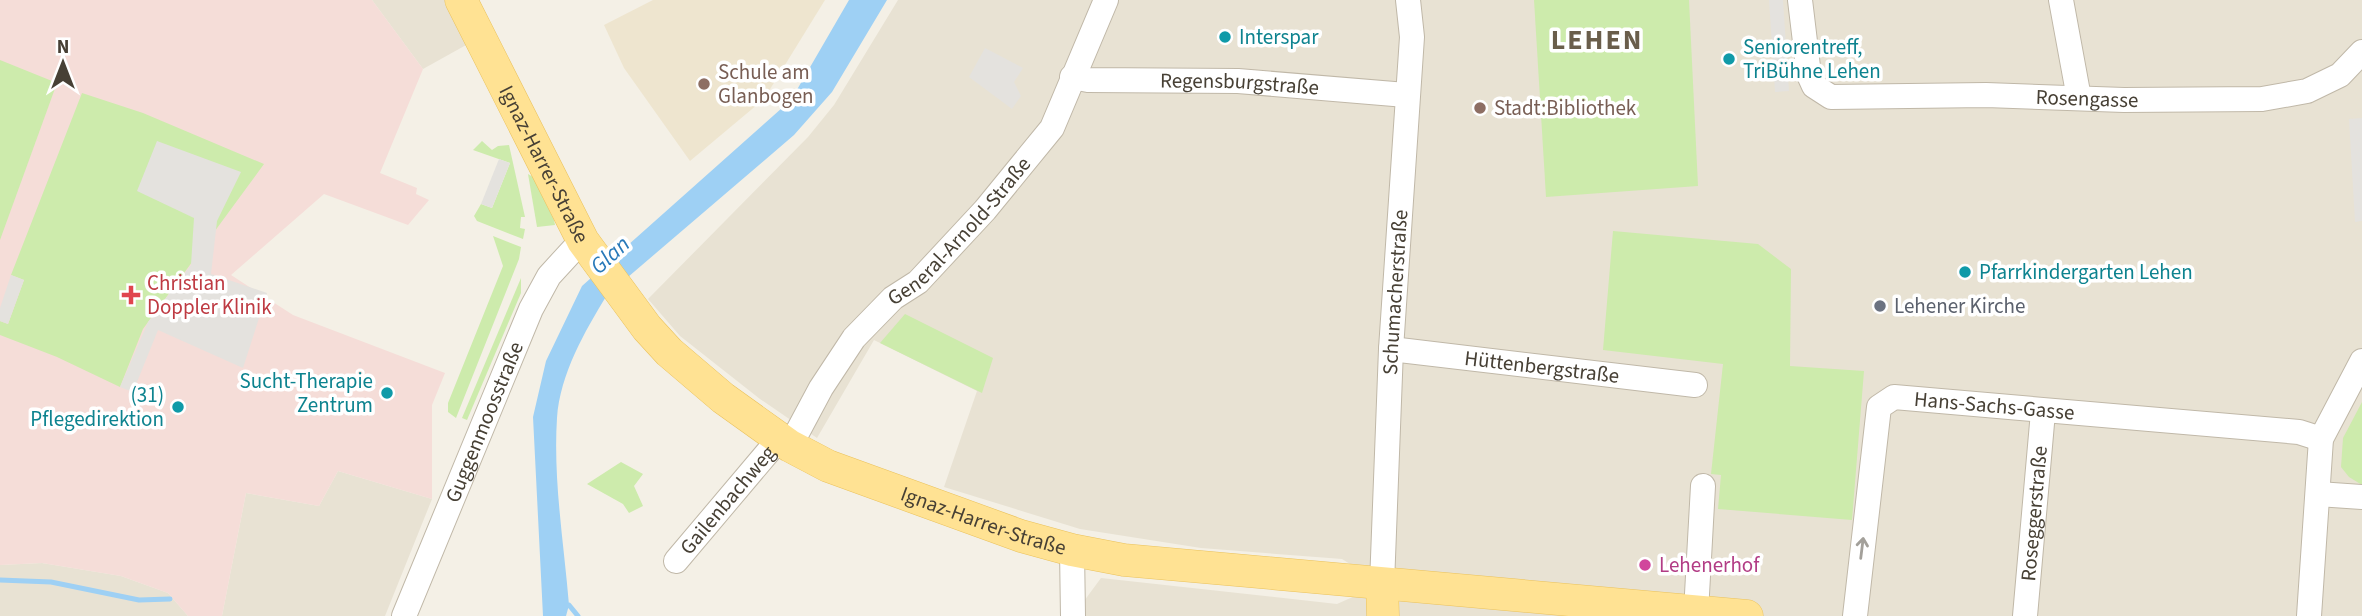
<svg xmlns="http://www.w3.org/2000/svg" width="2362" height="616" font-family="'Source Sans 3',sans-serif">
<rect width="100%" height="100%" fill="#f4f0e6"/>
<g fill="#e8e2d3">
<path d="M372,0H478L493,30L423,69Z"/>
<path d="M898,0H2362V616H1073L1101,578L1337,604L1382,584L1342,559L1201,548L1080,529L944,487L977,391L874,340L817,438L760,399L680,336L648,299L808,137L834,105Z"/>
<path d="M338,471L432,499L385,616H222L246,493L319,506Z"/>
<path d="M42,563L121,576L168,593L188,616H0V565Z"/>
</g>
<path fill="#eee5cf" d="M653,0H825L764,99L690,161L624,68L604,25Z"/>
<path fill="#f5ddd8" d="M0,0H372L423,69L380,173L417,188L416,194L429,200L408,225L324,194L231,275L293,315L445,373L432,405V499L338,471L319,506L246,493L222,616H188L168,593L121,576L42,563L0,565Z"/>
<g fill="#cdebac">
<path d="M1534,0H1689L1698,186L1546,197Z"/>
<path d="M0,60L57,83L0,240Z"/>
<path d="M82,93L143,113L264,164L143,329L120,387L57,357L0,335V321L8,324L24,280L11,275Z"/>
<path d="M482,141L492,150L498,146L509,145L525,217H521L520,228L525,229L523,239L477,221L474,216L481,204L492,208L510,163L473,150Z"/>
<path d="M528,174L533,177L554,220L555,225L537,227Z"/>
<path d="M1613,231L1758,244L1791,269L1790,366L1864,371L1852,520L1718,509L1721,475L1711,474L1723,364L1603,350Z"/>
<path d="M493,236L521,247L519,259L456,418L448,412V403L503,266Z"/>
<path d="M521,278V293L467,420L462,418Z"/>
<path d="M905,314L993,358L982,393L880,343Z"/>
<path d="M2362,402V485L2349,477L2341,467L2343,438Z"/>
<path d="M621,462L643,474L634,486L643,506L629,513L623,504L587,484Z"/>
</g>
<g fill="#e4e2de">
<path d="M1769,0H1783L1789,91L1775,92Z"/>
<path d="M985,48L1023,68L1014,82L1021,96L1012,109L969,77Z"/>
<path d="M2362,118V221L2355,222L2349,119Z"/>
<path d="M157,141L241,172L217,221L211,274L267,293L243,368L158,330L133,392L120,387L148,322L191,265L194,218L137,191Z"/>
<path d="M499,159L510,163L492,208L481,204Z"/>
<path d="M11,275L24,280L8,324L0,321V308Z"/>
</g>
<path fill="#9ed0f4" d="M849,0H887L832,92L794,135L607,295C585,331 560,374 557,418C553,480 564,544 569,605L566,616H543L533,417L546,361L582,286L791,100Z"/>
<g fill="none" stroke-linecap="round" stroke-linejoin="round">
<g stroke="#9ed0f4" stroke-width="5">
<path d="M0,580L51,582L139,600L170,599"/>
<path d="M565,607L569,605L578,616"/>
</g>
<g stroke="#c0b8a8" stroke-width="26">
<g id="minor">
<path id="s1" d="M1800,0L1809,75L1814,86L1831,97L1986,95L2124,100L2262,99L2307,91L2340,75L2362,52"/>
<path d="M2061,0L2079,98"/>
<path id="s2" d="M1072,77L1088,80L1238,81L1406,95"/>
<path id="s3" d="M1391,349L1695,385"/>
<path id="s4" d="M790,446L821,388L854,338L893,298L918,282L985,210L1052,128L1106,0"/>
<path d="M2318,494L2362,497"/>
<path d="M1072,550L1073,616"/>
<path id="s5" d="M676,561L779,439"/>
<path id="s6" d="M1382,584L1391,349L1412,37L1408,0"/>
<path d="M1696,612L1703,486"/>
<path id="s7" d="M404,616L531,309L549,276L582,240"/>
<path id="s8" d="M1855,616L1879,407L1894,397L2299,432L2321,439"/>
<path id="s9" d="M2025,616L2043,412"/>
<path d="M2309,616L2321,439L2362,361"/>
</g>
</g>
<g stroke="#eac25d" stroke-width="33">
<g id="major">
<path id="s10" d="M461,0L583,241L647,328L669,352L723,398L790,446L828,466L1021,536L1072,550L1124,560L1747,616"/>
<path d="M1382,584L1383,616"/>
</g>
</g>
<use href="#minor" stroke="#fff" stroke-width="24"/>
<use href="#major" stroke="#ffe293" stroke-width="32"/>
</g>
<defs><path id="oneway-shaft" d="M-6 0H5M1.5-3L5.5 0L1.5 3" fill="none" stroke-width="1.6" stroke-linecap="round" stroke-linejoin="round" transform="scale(1.75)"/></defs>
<use stroke="#a3a09a" href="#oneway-shaft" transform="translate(1862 548) rotate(-83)"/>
<g fill="#0f9aa8" stroke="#fff" stroke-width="2.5">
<circle cx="1225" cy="37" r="7"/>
<circle cx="1729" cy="59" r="7"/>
<circle cx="1965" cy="272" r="7"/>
<circle cx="387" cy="393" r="7"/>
<circle cx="178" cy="407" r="7"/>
</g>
<g fill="#8d6e63" stroke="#fff" stroke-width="2.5">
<circle cx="704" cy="84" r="7"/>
<circle cx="1480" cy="108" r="7"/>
</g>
<path fill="#e0444e" stroke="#fff" stroke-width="2.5" d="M127.5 284.5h7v7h7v7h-7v7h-7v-7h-7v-7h7z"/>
<circle fill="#6b7280" stroke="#fff" stroke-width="2.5" cx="1880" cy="306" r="7"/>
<circle fill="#d1479c" stroke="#fff" stroke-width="2.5" cx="1645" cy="565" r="7"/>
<g text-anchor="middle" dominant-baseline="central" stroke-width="7" stroke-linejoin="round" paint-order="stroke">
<g font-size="21" fill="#0d838f" stroke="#fff" text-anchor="start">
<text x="1239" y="37">Interspar</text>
<text x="1743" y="47">Seniorentreff,<tspan x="1743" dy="24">TriBühne Lehen</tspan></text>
<text x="1979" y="272">Pfarrkindergarten Lehen</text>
<text x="373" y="381" text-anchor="end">Sucht-Therapie<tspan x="373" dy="24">Zentrum</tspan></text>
<text x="164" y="395" text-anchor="end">(31)<tspan x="164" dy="24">Pflegedirektion</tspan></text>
</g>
<g font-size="21" fill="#785e54" stroke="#fff" text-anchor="start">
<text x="718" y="72">Schule am<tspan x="718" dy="24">Glanbogen</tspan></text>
<text x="1494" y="108">Stadt:Bibliothek</text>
</g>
<g font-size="21" fill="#474035" stroke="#fff">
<text stroke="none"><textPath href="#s2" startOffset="168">Regensburgstraße</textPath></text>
<text stroke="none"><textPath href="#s1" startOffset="364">Rosengasse</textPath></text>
<text stroke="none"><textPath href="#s10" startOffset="184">Ignaz-Harrer-Straße</textPath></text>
<text stroke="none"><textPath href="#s4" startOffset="276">General-Arnold-Straße</textPath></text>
<text stroke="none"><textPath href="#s6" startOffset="292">Schumacherstraße</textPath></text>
<text stroke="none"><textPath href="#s3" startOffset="152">Hüttenbergstraße</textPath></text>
<text stroke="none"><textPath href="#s8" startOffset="329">Hans-Sachs-Gasse</textPath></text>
<text stroke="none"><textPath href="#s7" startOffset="210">Guggenmoosstraße</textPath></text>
<text stroke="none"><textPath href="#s5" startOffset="80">Gailenbachweg</textPath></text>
<text stroke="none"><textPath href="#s9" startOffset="103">Roseggerstraße</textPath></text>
<text stroke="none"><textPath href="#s10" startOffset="772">Ignaz-Harrer-Straße</textPath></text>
</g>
<g font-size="21" fill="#be3a42" stroke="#fff" text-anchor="start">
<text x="147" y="283">Christian<tspan x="147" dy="24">Doppler Klinik</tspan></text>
</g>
<g font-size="21" fill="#5b616d" stroke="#fff" text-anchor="start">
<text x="1894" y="306">Lehener Kirche</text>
</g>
<g font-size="21" fill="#b23c85" stroke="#fff" text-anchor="start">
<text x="1659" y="565">Lehenerhof</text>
</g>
<g font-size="23" font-style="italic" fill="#2879b9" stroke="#fff">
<text transform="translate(610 255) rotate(-42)">Glan</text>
</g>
<g font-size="28" font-weight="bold" letter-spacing="2" fill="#6a5e4b" stroke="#fff">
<text x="1597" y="40">LEHEN</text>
</g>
</g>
<g transform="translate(63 63)" stroke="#ffffff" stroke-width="5" paint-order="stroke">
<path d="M0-5L12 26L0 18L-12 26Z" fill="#474035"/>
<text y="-10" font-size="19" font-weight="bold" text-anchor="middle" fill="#474035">N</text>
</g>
</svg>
